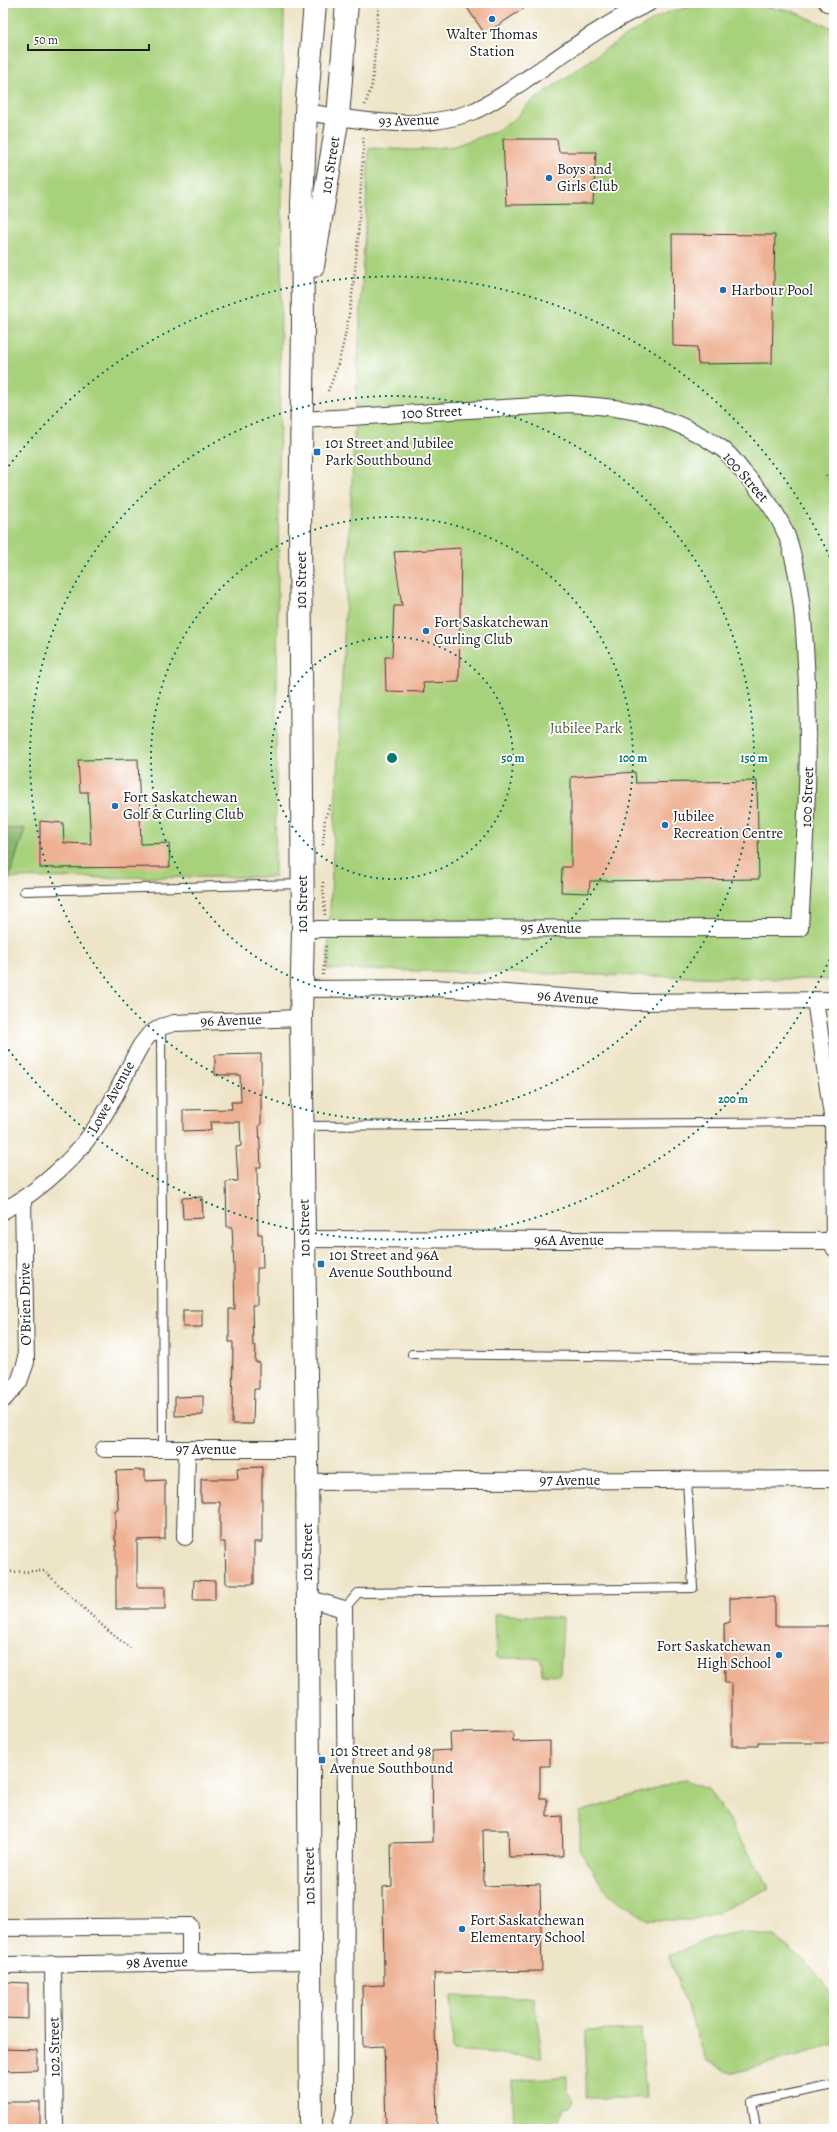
<svg xmlns="http://www.w3.org/2000/svg" width="837" height="2132" font-family="Alegreya,serif">
<rect width="100%" height="100%" fill="#fff"/>
<filter id="ink" filterUnits="userSpaceOnUse"><feTurbulence type="fractalNoise" baseFrequency=".025" numOctaves="2"/><feDisplacementMap in="SourceGraphic" scale="8" xChannelSelector="R" yChannelSelector="G"/><feConvolveMatrix kernelMatrix="1 2 1 2 8 2 1 2 1" color-interpolation-filters="sRGB"/></filter>
<filter id="wash" filterUnits="userSpaceOnUse"><feTurbulence type="fractalNoise" baseFrequency=".012" numOctaves="4" result="noise"/><feDisplacementMap in="SourceGraphic" scale="16" xChannelSelector="R" yChannelSelector="G"/><feGaussianBlur stdDeviation="0.9" result="paint"/><feColorMatrix in="noise" values="0 0 0 0 0 0 0 0 0 0 0 0 0 0 0 0 0 1.4 0 .05"/><feComposite in="paint" operator="in"/></filter>
<g filter="url(#wash)">
<rect width="100%" height="100%" fill="#eee4c7"/>
<g fill="#a8d17c" stroke="#62764c">
<path d="M3,3H284L275,877L9,878L25,829H3Z"/>
<path d="M742,3L792,11L834,29V980L327,969L369,148L415,150L454,146L494,132L515,119L527,105L617,41L666,13L701,4Z"/>
<path d="M494,1614L563,1618L560,1675L542,1674L541,1658H496Z"/>
<path d="M685,1780L709,1788L770,1888L718,1912L691,1920H648L608,1894L580,1850V1812Z"/>
<path d="M739,1933L773,1936L799,1956L821,1978L834,2001V2045L733,2073L705,2060L669,1956L701,1941Z"/>
<path d="M451,1996L534,1998L542,2057L452,2051Z"/>
<path d="M641,2029L646,2098H586V2031Z"/>
<path d="M567,2076V2090L574,2100L570,2107L564,2108L557,2126L514,2125L512,2081Z"/>
</g>
<path fill="#86b36c" stroke="#516844" d="M25,828L9,878L3,916V829Z"/>
<g id="blocks">
<g fill="#eeb193">
<path d="M464,3H532L485,34Z"/>
<path d="M503,139H557L559,152H596L593,204L506,205Z"/>
<path d="M672,234L775,235L772,363L698,364L697,347L673,346Z"/>
<path d="M461,548L459,682L423,683L424,692L386,691L385,657H392L394,606H402L394,552Z"/>
<path d="M138,759L141,844L169,843L170,867L40,868V821L63,823L64,843L91,844L88,792H80L78,760Z"/>
<path d="M635,772L636,783L757,781L759,879L590,881L589,893L561,892L562,867H571V777Z"/>
<path d="M261,1054V1125H259L261,1167H257L258,1234H262L263,1268H257V1305H252L253,1346H256L255,1362H259V1389H254L253,1424H232L233,1342H229V1309H235L234,1269L232,1227H227L226,1182L238,1181L236,1147L241,1146L240,1122H210L211,1130L183,1131V1110L232,1109L231,1102H241L240,1075H215V1055Z"/>
<path d="M202,1197L203,1218L183,1219L182,1198Z"/>
<rect x="183" y="1310" width="19" height="17"/>
<path d="M203,1396V1415L175,1416V1397Z"/>
<path d="M262,1467V1542H254V1584H226L225,1542H220V1502H201V1479H238L237,1468Z"/>
<path d="M145,1470V1481L165,1480V1539L137,1540V1587H165V1609H116V1540H115V1510H118L116,1471Z"/>
<path d="M194,1580L215,1581V1600H193Z"/>
<path d="M775,1597V1626H834V1743H758V1746H732V1683H725L724,1624L730,1622V1598Z"/>
<path d="M513,1732V1742L550,1741V1766H540V1799H547V1817L562,1816L563,1856L509,1857L508,1830H483L484,1886L540,1884L542,1971L434,1973L437,2129H386L384,2046L363,2047L362,1986L384,1985L383,1887L392,1886L391,1843L433,1842L432,1751L451,1750L450,1733Z"/>
<path d="M3,1982L28,1983V2019L3,2018Z"/>
<path d="M3,2049L37,2050V2070L3,2071Z"/>
<rect x="3" y="2102" width="37" height="27"/>
</g>
</g>
</g>
<g filter="url(#ink)">
<use href="#blocks" fill-opacity="0" stroke="#3c3a36" stroke-width="1"/>
<g fill="none" stroke-linecap="round" stroke-linejoin="round">
<g stroke="#3c3a36" stroke-width="10">
<g id="lane">
<path d="M24,891L302,884"/>
<path d="M161,1027L163,1449"/>
<path d="M303,1126L834,1122"/>
<path d="M412,1354L834,1359"/>
<path d="M344,1609L358,1593L693,1588L687,1480"/>
<path d="M756,2129L752,2102L834,2085"/>
</g>
</g>
<g stroke="#3c3a36" stroke-width="18">
<g id="street">
<path d="M827,3L834,6"/>
<path d="M306,112C360,121 421,132 474,111C494,102 512,89 531,76C569,50 607,22 649,3"/>
<path d="M301,420L569,404C626,407 672,414 721,448C729,453 737,464 743,472C763,494 781,516 790,545C801,584 804,624 806,664C811,752 805,840 800,928L303,929"/>
<path d="M302,989L435,988L635,1002L834,1000"/>
<path d="M815,1000L833,1122L834,1248"/>
<path d="M3,1211C42,1189 79,1156 102,1118C117,1095 127,1069 141,1045L149,1035L161,1027L174,1023L301,1018"/>
<path d="M304,1239L834,1241"/>
<path d="M3,1400L19,1382L26,1362L23,1200"/>
<path d="M104,1449H307"/>
<path d="M307,1482L834,1479"/>
<path d="M185,1537L187,1449"/>
<path d="M307,1598L344,1609L346,1806L345,2109L340,2129"/>
<path d="M3,1928L190,1926V1961"/>
<path d="M53,1964L55,2129"/>
<path d="M3,1965L310,1961"/>
</g>
</g>
<g stroke="#3c3a36" stroke-width="24">
<g id="secondary">
<path d="M313,266L338,117L347,3"/>
<path d="M311,2129L307,1449L301,1018L303,929L300,529L303,326L302,204L306,112L315,3"/>
</g>
</g>
<g stroke="#3c3a36" stroke-width="2.5" stroke-dasharray="1 3" stroke-linecap="butt">
<path d="M365,105L372,85L379,3"/>
<path d="M328,391C353,334 358,246 361,184C361,168 365,151 363,136"/>
<path d="M826,475L834,485"/>
<path d="M323,845L325,818L330,805"/>
<path d="M323,882L325,915"/>
<path d="M323,975L326,944"/>
<path d="M3,1572L44,1571L106,1629L130,1648"/>
</g>
<use href="#lane" stroke="#fff" stroke-width="8"/>
<use href="#street" stroke="#fff" stroke-width="16"/>
<use href="#secondary" stroke="#fff" stroke-width="22"/>
</g>
</g>
<g fill="none" stroke="#0f766e" stroke-width="2" stroke-dasharray="2 4">
<circle cx="392" cy="758" r="121"/>
<circle cx="392" cy="758" r="241"/>
<circle cx="392" cy="758" r="362"/>
<path d="M832 954A482 482 0 0 1 5 1045M5 471A482 482 0 0 1 832 562"/>
</g>
<g fill="#1f6fb2" stroke="#fff" stroke-width="1.5">
<circle cx="492" cy="19" r="4"/>
<circle cx="549" cy="178" r="4"/>
<circle cx="723" cy="290" r="4"/>
<rect x="313" y="448" width="8" height="8" rx="2"/>
<circle cx="426" cy="631" r="4"/>
<circle cx="115" cy="806" r="4"/>
<circle cx="665" cy="825" r="4"/>
<rect x="317" y="1260" width="8" height="8" rx="2"/>
<circle cx="779" cy="1655" r="4"/>
<rect x="318" y="1756" width="8" height="8" rx="2"/>
<circle cx="462" cy="1929" r="4"/>
</g>
<g text-anchor="middle" dominant-baseline="central" stroke-width="3.5" stroke-linejoin="round" paint-order="stroke">
<g font-size="15" fill="#1c1c1c" stroke="#fff" text-anchor="start">
<text x="492" y="34" text-anchor="middle">Walter Thomas<tspan x="492" dy="17">Station</tspan></text>
<text x="557" y="169">Boys and<tspan x="557" dy="17">Girls Club</tspan></text>
<text x="731" y="290">Harbour Pool</text>
<text x="325" y="443">101 Street and Jubilee<tspan x="325" dy="17">Park Southbound</tspan></text>
<text x="434" y="622">Fort Saskatchewan<tspan x="434" dy="17">Curling Club</tspan></text>
<text x="123" y="797">Fort Saskatchewan<tspan x="123" dy="17">Golf &amp; Curling Club</tspan></text>
<text x="673" y="816">Jubilee<tspan x="673" dy="17">Recreation Centre</tspan></text>
<text x="329" y="1255">101 Street and 96A<tspan x="329" dy="17">Avenue Southbound</tspan></text>
<text x="771" y="1646" text-anchor="end">Fort Saskatchewan<tspan x="771" dy="17">High School</tspan></text>
<text x="330" y="1751">101 Street and 98<tspan x="330" dy="17">Avenue Southbound</tspan></text>
<text x="470" y="1920">Fort Saskatchewan<tspan x="470" dy="17">Elementary School</tspan></text>
</g>
<g font-size="15" fill="#1c1c1c" stroke="#fff">
<text transform="translate(409 120) rotate(-2)">93 Avenue</text>
<text transform="translate(330 165) rotate(-81)">101 Street</text>
<text transform="translate(432 412) rotate(-3)">100 Street</text>
<text transform="translate(746 477) rotate(49)">100 Street</text>
<text transform="translate(301 580) rotate(-90)">101 Street</text>
<text transform="translate(807 797) rotate(-88)">100 Street</text>
<text transform="translate(302 904) rotate(-90)">101 Street</text>
<text x="551" y="928">95 Avenue</text>
<text transform="translate(568 997) rotate(4)">96 Avenue</text>
<text transform="translate(231 1020) rotate(-2)">96 Avenue</text>
<text transform="translate(111 1097) rotate(-61)">Lowe Avenue</text>
<text transform="translate(304 1228) rotate(-91)">101 Street</text>
<text x="569" y="1240">96A Avenue</text>
<text transform="translate(25 1304) rotate(-91)">O'Brien Drive</text>
<text x="206" y="1449">97 Avenue</text>
<text x="570" y="1480">97 Avenue</text>
<text transform="translate(307 1552) rotate(-90)">101 Street</text>
<text transform="translate(309 1876) rotate(-91)">101 Street</text>
<text transform="translate(157 1962) rotate(-1)">98 Avenue</text>
<text transform="translate(54 2047) rotate(-91)">102 Street</text>
</g>
<g font-size="15" fill="#4d5b3e" stroke="#fff">
<text x="586" y="728">Jubilee Park</text>
</g>
</g>
<circle cx="392" cy="758" r="6" fill="#0f766e" stroke="#fff" stroke-width="2"/>
<g font-size="12" text-anchor="middle" font-weight="bold" fill="#0f766e" stroke="#fff" stroke-width="3.5" stroke-linejoin="round" paint-order="stroke">
<text x="513" y="762">50 m</text>
<text x="633" y="762">100 m</text>
<text x="754" y="762">150 m</text>
<text x="733" y="1103">200 m</text>
</g>
<rect width="837" height="2132" fill="none" stroke="#fff" stroke-width="16"/>
<path d="M28 44v6h121v-6" fill="none" stroke="#1c1c1c" stroke-width="2"/>
<text x="34" y="44" font-size="12" fill="#1c1c1c" stroke="#ffffff" stroke-width="3" paint-order="stroke">50 m</text>
</svg>
